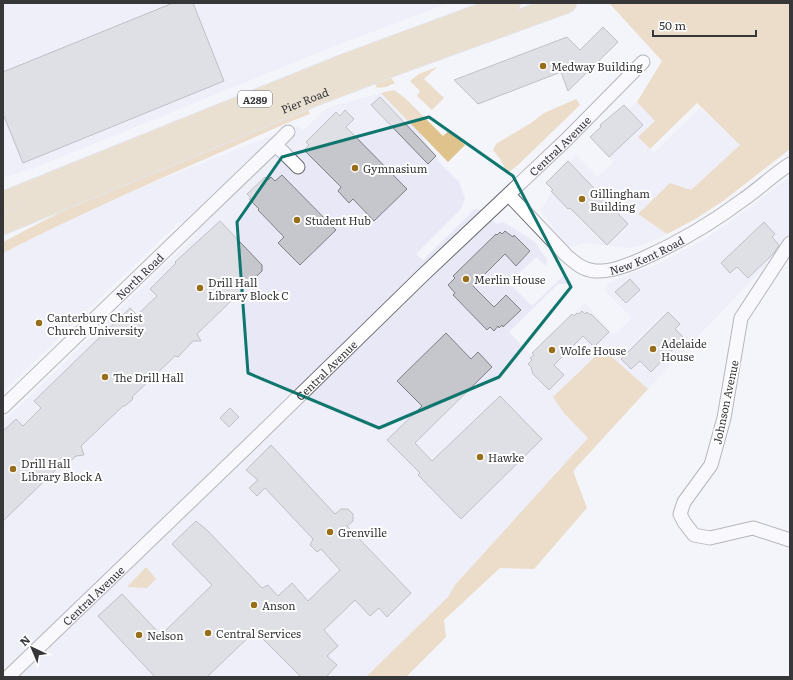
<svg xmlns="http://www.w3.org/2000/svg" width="793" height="680" font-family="Literata,serif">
<rect width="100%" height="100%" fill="#f4f4fb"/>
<g fill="#e8e8f7">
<path d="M3,3H449L340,44L34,168L3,178Z"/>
<path d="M391,90L440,163L459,182L465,198L461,209L416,254L423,260L470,214L473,209H479L497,224L503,222L534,241L547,260L546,266L536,257L509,283L532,306L564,275L570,282L571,284H558L509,332L531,355L585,303L614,335L632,318L604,290L609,283L632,273L654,266L705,239L753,205L781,183L790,178V240L648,389L574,470H577L380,677H3V422L198,233L180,221L3,392V253L91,209L154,182L297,126L304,130L326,109L333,106Z"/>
<path d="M637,102L655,121L638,137L654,153L700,108L740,145L691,190L638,214L667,234L651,242L631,248L586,243L567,247L541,210L575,154L598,177L614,162L595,142Z"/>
</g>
<g fill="#e0c28c">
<path d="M613,3H790V149L723,201L697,218L667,234L638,214L670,183L691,190L740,145L697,103L650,149L638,137L655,121L637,102L662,61L610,4Z"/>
<path d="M437,67L424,79L444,98L432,110L417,96L420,91L410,81L419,74Z"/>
<path d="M391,78L395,83L386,87L377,88L375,84Z"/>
<path d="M394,90L405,98L443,136L450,130L465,145L448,162L381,93Z"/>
<path d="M576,99L580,105L518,165L509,172H507L500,159L493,150L496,144L531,123L544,113Z"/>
<path d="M308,109L310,114L289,122C193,165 96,205 3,253V242L74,205Z"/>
<path d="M603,349L648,389L573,471L587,508L534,569L500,568L444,620L446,637L406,677H366L448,597L455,585L588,438L564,413L553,397Z"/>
<path d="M146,567L156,579L147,588L127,587Z"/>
</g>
<g fill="#c6c6cd" stroke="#7f7f86">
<path d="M173,3H193L224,81L23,163L3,114V72Z"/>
<path d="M603,27L618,42L568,91L561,72L478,104L454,80L567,37L580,50Z"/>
<path d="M380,97L436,156L428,164L371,105Z"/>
<path d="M624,105L643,125L609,157L590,137L601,127L600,125Z"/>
<path d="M345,110L354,119L346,127L407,189L374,221L353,199L349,203L338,191L341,187L304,150L309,145L306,142L336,112L340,116Z"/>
<path d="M568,161L628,224L607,245L570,208L568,209L551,191L553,190L546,183Z"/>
<path d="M282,175L336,230L300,265L278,243L284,237L258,210L259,209L249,199L251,198L247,194L265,177L268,180L271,177L275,181Z"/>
<path d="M220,221L262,265V271L197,334L201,341H193L178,357L175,356L132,397L133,399L125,406H123L81,446L84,455L76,456L61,470L58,468L3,521V431L16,419L23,426L41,408L34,401L130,308L137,315L157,296L150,289L176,263L175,262Z"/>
<path d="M764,222L775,234L772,237L779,245L774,253L748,278L737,267L730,273L721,263Z"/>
<path d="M505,231L513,237L514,235L530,251L516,266L505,254L473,286L494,307L506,295L521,310L503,327L502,325L499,328L498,326L494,331L490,327L487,330L453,295L455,293L448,285L455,278L453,276L496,234L497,235L500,232L502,234Z"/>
<path d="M630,279L640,290L626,303L615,292Z"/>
<path d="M582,311L585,314L587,312L590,315L591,314L609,332L594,347L583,336L554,365L564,375L549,390L532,373L533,372L531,369L532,368L528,364L532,360L530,358L534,355L532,353L572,314L574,316L577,313L579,314Z"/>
<path d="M668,312L680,324L675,329L684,338L651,372L640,361L631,369L621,359Z"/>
<path d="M446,333L471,359L478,352L492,367L415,443L432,461L500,396L542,439L461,519L418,475L420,473L387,440L422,406L397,381Z"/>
<path d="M230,408L239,417L229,427L220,418Z"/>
<path d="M271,445L335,514L341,509H348L353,514V521L347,526L411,593L387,617L379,608L370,616L355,600L324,630L338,646L327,656L337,665L326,677H301L255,631L207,677H155L98,616L122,594L161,635L212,585L172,544L196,521L208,531L262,588L268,585L278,596L292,583L308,601L340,570L321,549L317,552L310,545L313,539L265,488L257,496L249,488L258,480L246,470Z"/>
</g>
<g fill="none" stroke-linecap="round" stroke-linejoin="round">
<g stroke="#69696f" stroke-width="15">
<g id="street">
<path d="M275,145L288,132"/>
<path id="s1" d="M509,195L566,255C575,263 583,270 595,271C611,272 628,265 642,259C678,243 712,223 744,199C760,188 774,174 790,164"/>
<path d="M790,243L741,318L724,418L711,465L684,502L680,514L684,522L694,535L710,538L753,528L790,540"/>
<path id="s2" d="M3,407L275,145L283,152L298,167"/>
<path id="s3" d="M8,677L249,445L422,276L567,139L643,62"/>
</g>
</g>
<g stroke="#d3d3d4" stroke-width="22">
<g id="primary">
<path d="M3,202L345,64L510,3"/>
<path id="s4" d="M3,224L314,96L398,64L566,3"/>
</g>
</g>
<use href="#street" stroke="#fff" stroke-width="13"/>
<use href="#primary" stroke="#dec79d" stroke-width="20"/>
</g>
<path d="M0 0H793V680H0ZM429,117L513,176L571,287L499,377L379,428L248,373L237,222L282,157Z" fill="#f4f4fb" fill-opacity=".55" fill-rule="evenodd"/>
<path fill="none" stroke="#0f766e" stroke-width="3" stroke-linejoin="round" d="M429,117L513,176L571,287L499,377L379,428L248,373L237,222L282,157Z"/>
<g fill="#976f1a" stroke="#fff" stroke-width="1.5">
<circle cx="543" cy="66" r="4"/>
<circle cx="355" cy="168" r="4"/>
<circle cx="582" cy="199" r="4"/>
<circle cx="297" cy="220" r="4"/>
<circle cx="466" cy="279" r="4"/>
<circle cx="200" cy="288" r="4"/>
<circle cx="39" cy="323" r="4"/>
<circle cx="653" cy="349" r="4"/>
<circle cx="552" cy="350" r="4"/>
<circle cx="105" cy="377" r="4"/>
<circle cx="480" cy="457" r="4"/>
<circle cx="13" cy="469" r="4"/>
<circle cx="330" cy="532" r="4"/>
<circle cx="254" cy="605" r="4"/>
<circle cx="208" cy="633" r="4"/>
<circle cx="139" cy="635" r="4"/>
</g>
<g text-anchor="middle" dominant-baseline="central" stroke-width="4" stroke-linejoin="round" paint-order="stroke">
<rect fill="#fff" stroke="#737375" stroke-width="1" x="238" y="91" width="34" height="16" rx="3"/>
<g font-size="10" font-weight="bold" fill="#37373a">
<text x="255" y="99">A289</text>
</g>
<g font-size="11" fill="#37373a" stroke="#fff" text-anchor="start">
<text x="551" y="66">Medway Building</text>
<text x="363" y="168">Gymnasium</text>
<text x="590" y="193">Gillingham<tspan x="590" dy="13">Building</tspan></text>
<text x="305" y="220">Student Hub</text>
<text x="474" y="279">Merlin House</text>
<text x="208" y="282">Drill Hall<tspan x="208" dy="13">Library Block C</tspan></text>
<text x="47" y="317">Canterbury Christ<tspan x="47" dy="13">Church University</tspan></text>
<text x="661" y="343">Adelaide<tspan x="661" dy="13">House</tspan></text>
<text x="560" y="350">Wolfe House</text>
<text x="113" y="377">The Drill Hall</text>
<text x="488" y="457">Hawke</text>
<text x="21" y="463">Drill Hall<tspan x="21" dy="13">Library Block A</tspan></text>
<text x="338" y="532">Grenville</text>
<text x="262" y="605">Anson</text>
<text x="216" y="633">Central Services</text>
<text x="147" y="635">Nelson</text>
</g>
<g font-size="11" fill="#37373a" stroke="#fff">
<text stroke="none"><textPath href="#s4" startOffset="326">Pier Road</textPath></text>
<text stroke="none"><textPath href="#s3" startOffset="766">Central Avenue</textPath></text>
<text stroke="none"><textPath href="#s1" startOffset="171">New Kent Road</textPath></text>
<text stroke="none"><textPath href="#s2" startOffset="189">North Road</textPath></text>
<text stroke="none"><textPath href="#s3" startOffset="442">Central Avenue</textPath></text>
<text transform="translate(725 402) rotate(-78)">Johnson Avenue</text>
<text stroke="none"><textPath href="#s3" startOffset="118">Central Avenue</textPath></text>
</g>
</g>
<rect width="793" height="680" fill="none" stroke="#37373a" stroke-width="8"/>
<g transform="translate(32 648) rotate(316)" stroke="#ffffff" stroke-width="3" paint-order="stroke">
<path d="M0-3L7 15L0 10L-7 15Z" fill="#37373a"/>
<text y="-6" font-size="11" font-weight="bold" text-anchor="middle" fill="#37373a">N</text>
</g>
<path d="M653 30v6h103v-6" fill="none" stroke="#37373a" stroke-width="2"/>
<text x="659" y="30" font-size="12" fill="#37373a" stroke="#ffffff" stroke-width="3" paint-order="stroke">50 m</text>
</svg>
